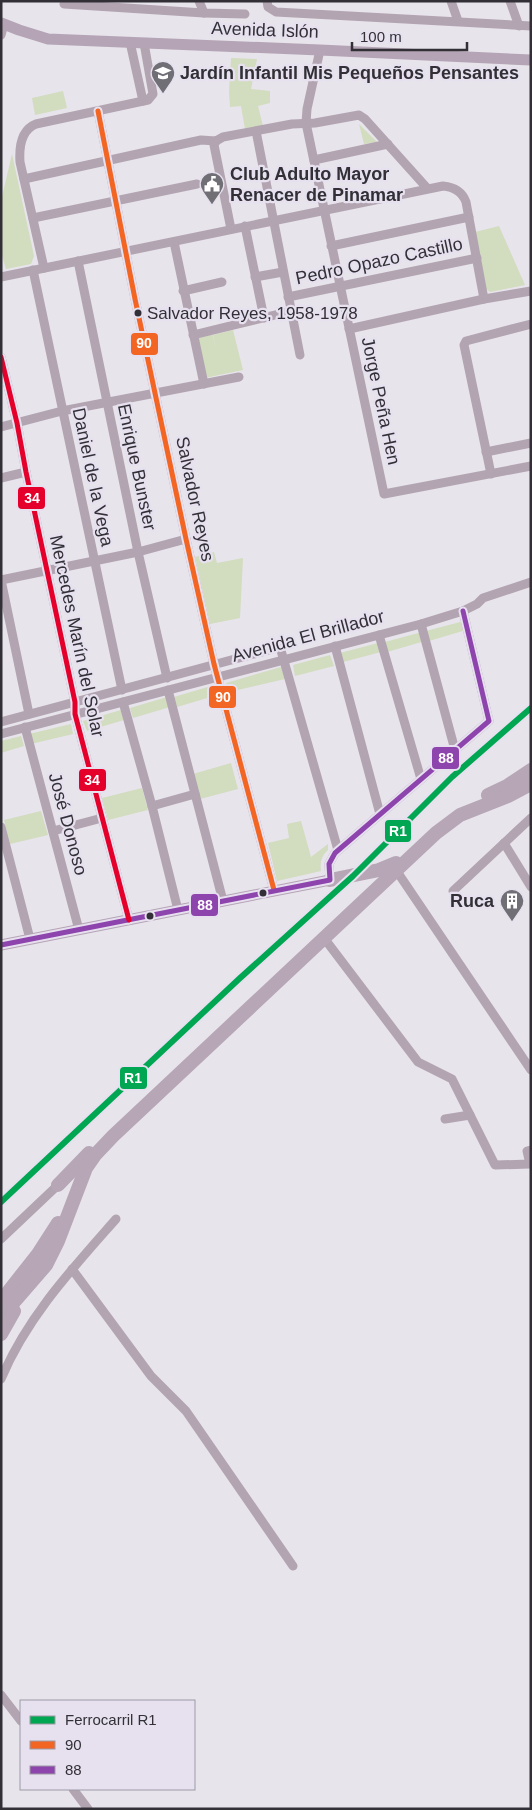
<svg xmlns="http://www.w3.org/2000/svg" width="532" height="1810" font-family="Arial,sans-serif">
<rect width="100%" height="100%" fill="#e7e4ec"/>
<g fill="#d2dcbe">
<path d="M231,58L257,59L251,89L270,91V103L258,106L263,126L245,129L241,106L230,107L229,92Z"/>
<path d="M63,91L67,108L35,115L32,98Z"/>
<path d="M359,124L377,142L364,144Z"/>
<path d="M12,154L34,256L31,264L6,269L1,252V201Z"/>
<path d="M499,226L525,285L490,292L486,289L475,232Z"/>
<path d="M233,330L243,370L205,378L197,337L212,333L216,348L213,335Z"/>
<path d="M214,552L217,563L243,558L240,618L210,624L195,557Z"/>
<path d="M464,621L466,630L429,641L426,631Z"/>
<path d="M422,632L425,641L387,652L385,642Z"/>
<path d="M378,643L381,652L343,662L340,653Z"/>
<path d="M330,655L334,666L295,676L293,665Z"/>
<path d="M281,667L285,679L229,692L226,683Z"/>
<path d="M211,686L214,696L177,707L174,697Z"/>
<path d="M167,697L170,707L133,718L130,708Z"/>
<path d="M121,710L124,720L87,731L83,721Z"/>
<path d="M71,724L73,734L31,744L29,734Z"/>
<path d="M21,736L24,746L1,753V741Z"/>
<path d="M231,763L238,789L200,799L193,774Z"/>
<path d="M142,788L148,810L108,820L102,798Z"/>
<path d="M41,811L48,835L10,844L4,820Z"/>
<path d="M301,821L311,857L328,844V850C321,856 320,863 321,871L277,881L268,843L289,838L287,824Z"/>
</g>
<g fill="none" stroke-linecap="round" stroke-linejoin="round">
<g stroke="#b3a4b2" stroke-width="9">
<path d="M199,1L204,13"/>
<path d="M267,1L268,7L276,12L531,26"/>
<path d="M451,1L458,21"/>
<path d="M510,1L519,26"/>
<path d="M64,4L204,13L245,14"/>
<path d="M1,35L4,24"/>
<path d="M130,42L143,101"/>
<path d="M320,50L307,109L306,123L384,494L531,466"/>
<path d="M98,111L135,299L186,539L214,664L274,890"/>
<path d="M256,131L300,355"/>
<path d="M216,141L223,137L292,124L315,123L359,115L365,119L427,188"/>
<path d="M216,141L214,145L231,229"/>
<path d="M314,160L388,144"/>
<path d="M24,179L201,140L216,141"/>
<path d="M33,218L197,184"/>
<path d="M245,226L264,318"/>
<path d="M174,242L204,384"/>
<path d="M331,246L469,217"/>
<path d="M78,261L138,552L167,678"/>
<path d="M44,268L20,162C19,147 21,130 36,124L148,100L153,94L144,43"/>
<path d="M33,270L122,690"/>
<path d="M1,277L443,186C454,187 462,191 466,202L484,299"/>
<path d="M255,277L283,272"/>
<path d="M183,291L222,282"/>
<path d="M288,297L477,258"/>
<path d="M349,329L484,299L531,291"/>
<path d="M193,335L291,311"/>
<path d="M1,357L17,423L26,472L75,702V714L129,920"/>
<path d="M1,427L62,411L239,377"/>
<path d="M486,452L531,443"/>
<path d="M491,474L464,345L466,341L531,324"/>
<path d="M1,478L26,472"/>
<path d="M1,580L138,552L186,539"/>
<path d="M1,580L29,714"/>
<path d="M421,624L455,750"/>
<path d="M379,635L421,779"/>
<path d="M335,646L380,814"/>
<path d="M168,690L223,901"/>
<path d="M123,702L152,806L178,910"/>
<path d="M1,722L280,647L338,850"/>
<path d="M25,727L79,930"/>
<path d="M1,734L421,624L463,611L477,604L483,598L531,582"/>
<path d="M152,806L195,794"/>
<path d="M1,827L30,939"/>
<path d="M53,831L102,818"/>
<path d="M504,843L531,887"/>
<path d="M396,870L531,1070"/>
<path d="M330,880L329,864L335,853L489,721L463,611"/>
<path d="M453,891L531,818"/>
<path d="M324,938L418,1062L452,1079L495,1165L530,1164L527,1151L531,1150"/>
<path d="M445,1119L470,1115"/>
<path d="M1,1239L58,1185"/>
<path d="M72,1269L151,1376L186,1411L293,1566"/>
<path d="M1,1379C27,1317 72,1269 116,1219"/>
<path d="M1,1695L21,1721"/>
<path d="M73,1789L88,1809"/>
</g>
<g stroke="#b5a4b5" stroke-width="11">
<path d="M1,23L19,30L48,39L320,50L531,60"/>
<path d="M1,945L330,880"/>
</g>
<g stroke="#b6a6b6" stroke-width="14">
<path d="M488,795L507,786L531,770"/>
<path d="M330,880L379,870L396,863"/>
<path d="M58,1185L89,1153"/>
<path d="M1,1301L38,1254L58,1223"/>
<path d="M1,1317L46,1265L58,1241L86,1168L95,1155L113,1136L436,833L460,815L508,796L531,784"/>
<path d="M1,1334L14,1311"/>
</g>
<g stroke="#e6e0ef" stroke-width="9">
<path id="bus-1" d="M98,111L135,299L186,539L214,664L274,890"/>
</g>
<g stroke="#e6e0ef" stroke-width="9">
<path id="bus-2" d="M1,945L330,880L329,864L335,853L489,721L463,611"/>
</g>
<g stroke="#e6e0ef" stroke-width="9">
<path id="bus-3" d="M1,357L17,423L26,472L75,702V714L129,920"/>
</g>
<use href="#bus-1" stroke="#f26522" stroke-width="5"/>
<use href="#bus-2" stroke="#8e44ad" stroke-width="5"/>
<use href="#bus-3" stroke="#e4002b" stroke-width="5"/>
<g stroke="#e6e0ef" stroke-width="10">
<path id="rail-1" d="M1,1202L239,979L353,876L452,777L531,708"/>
</g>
<use href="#rail-1" stroke="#00a651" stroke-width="6"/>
</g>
<defs>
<g id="school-pin" transform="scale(1.25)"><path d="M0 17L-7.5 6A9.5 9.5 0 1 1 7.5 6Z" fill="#716f76" stroke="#e6e0ef"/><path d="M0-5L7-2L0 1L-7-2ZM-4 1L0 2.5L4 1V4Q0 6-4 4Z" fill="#fff"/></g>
<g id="civic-pin" transform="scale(1.25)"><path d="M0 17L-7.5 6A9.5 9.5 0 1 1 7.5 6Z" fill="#716f76" stroke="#e6e0ef"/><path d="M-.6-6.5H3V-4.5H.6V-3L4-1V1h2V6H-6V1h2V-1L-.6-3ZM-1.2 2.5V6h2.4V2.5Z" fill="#fff"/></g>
<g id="building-pin" transform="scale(1.25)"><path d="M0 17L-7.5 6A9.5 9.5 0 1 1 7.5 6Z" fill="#716f76" stroke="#e6e0ef"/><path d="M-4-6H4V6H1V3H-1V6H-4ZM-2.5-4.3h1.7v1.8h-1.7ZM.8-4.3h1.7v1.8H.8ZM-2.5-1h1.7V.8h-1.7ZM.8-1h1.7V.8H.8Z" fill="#fff"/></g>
</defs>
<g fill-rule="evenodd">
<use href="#school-pin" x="163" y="73"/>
<use href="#civic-pin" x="212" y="184"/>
<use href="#building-pin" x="512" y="901"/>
</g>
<g fill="#323036" stroke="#e6e0ef" stroke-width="2">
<circle cx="138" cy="313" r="4.5"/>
<circle cx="263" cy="893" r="4.5"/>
<circle cx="150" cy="916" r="4.5"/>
</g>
<g text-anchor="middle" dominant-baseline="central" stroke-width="4.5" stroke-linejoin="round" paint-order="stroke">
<g font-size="17" fill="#323036" stroke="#e6e0ef" text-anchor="start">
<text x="147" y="313">Salvador Reyes, 1958-1978</text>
</g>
<g font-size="18" fill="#323036" stroke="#e6e0ef">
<text transform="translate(265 30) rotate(2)">Avenida Islón</text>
<text transform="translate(379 261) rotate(-12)">Pedro Opazo Castillo</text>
<text transform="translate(381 401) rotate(78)">Jorge Peña Hen</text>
<text transform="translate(137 467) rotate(78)">Enrique Bunster</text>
<text transform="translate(93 477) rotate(78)">Daniel de la Vega</text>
<text transform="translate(195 499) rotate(78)">Salvador Reyes</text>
<text transform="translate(77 636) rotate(78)">Mercedes Marín del Solar</text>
<text transform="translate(308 636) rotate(-15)">Avenida El Brillador</text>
<text transform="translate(68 824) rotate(75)">José Donoso</text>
</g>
<g font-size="18" font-weight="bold" fill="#323036" stroke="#e6e0ef" text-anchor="start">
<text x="180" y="73">Jardín Infantil Mis Pequeños Pensantes</text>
<text x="230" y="174">Club Adulto Mayor<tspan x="230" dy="21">Renacer de Pinamar</tspan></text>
<text x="494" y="901" text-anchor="end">Ruca</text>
</g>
</g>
<g stroke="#e6e0ef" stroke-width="2">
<rect x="130" y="332" width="29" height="24" rx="5" fill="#f26522"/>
<rect x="17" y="486" width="29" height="24" rx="5" fill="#e4002b"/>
<rect x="208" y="685" width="29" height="24" rx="5" fill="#f26522"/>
<rect x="431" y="746" width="29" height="24" rx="5" fill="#8e44ad"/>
<rect x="78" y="768" width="29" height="24" rx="5" fill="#e4002b"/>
<rect x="384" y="819" width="28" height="24" rx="5" fill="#00a651"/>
<rect x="190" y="893" width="29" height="24" rx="5" fill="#8e44ad"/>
<rect x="119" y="1066" width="29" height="24" rx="5" fill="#00a651"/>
</g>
<g font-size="14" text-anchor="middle" font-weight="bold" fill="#fff">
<text x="144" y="348">90</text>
<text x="32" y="503">34</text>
<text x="223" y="702">90</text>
<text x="446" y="763">88</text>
<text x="92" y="785">34</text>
<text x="398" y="836">R1</text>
<text x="205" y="910">88</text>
<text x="133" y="1083">R1</text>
</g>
<rect width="532" height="1810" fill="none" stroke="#323036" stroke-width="5"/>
<rect x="20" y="1700" width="175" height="90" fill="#e6e0ef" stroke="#9e9aa5"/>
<rect x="30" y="1716" width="25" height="8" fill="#00a651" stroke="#9e9aa5"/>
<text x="65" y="1725" font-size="15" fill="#323036">Ferrocarril R1</text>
<rect x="30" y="1741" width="25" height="8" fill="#f26522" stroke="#9e9aa5"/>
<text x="65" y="1750" font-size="15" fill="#323036">90</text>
<rect x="30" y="1766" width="25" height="8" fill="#8e44ad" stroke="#9e9aa5"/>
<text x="65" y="1775" font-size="15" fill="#323036">88</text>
<path d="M352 42v8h115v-8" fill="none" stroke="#323036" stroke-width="2.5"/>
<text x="360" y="42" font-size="15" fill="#323036" stroke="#e6e0ef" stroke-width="4" paint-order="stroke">100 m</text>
</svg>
